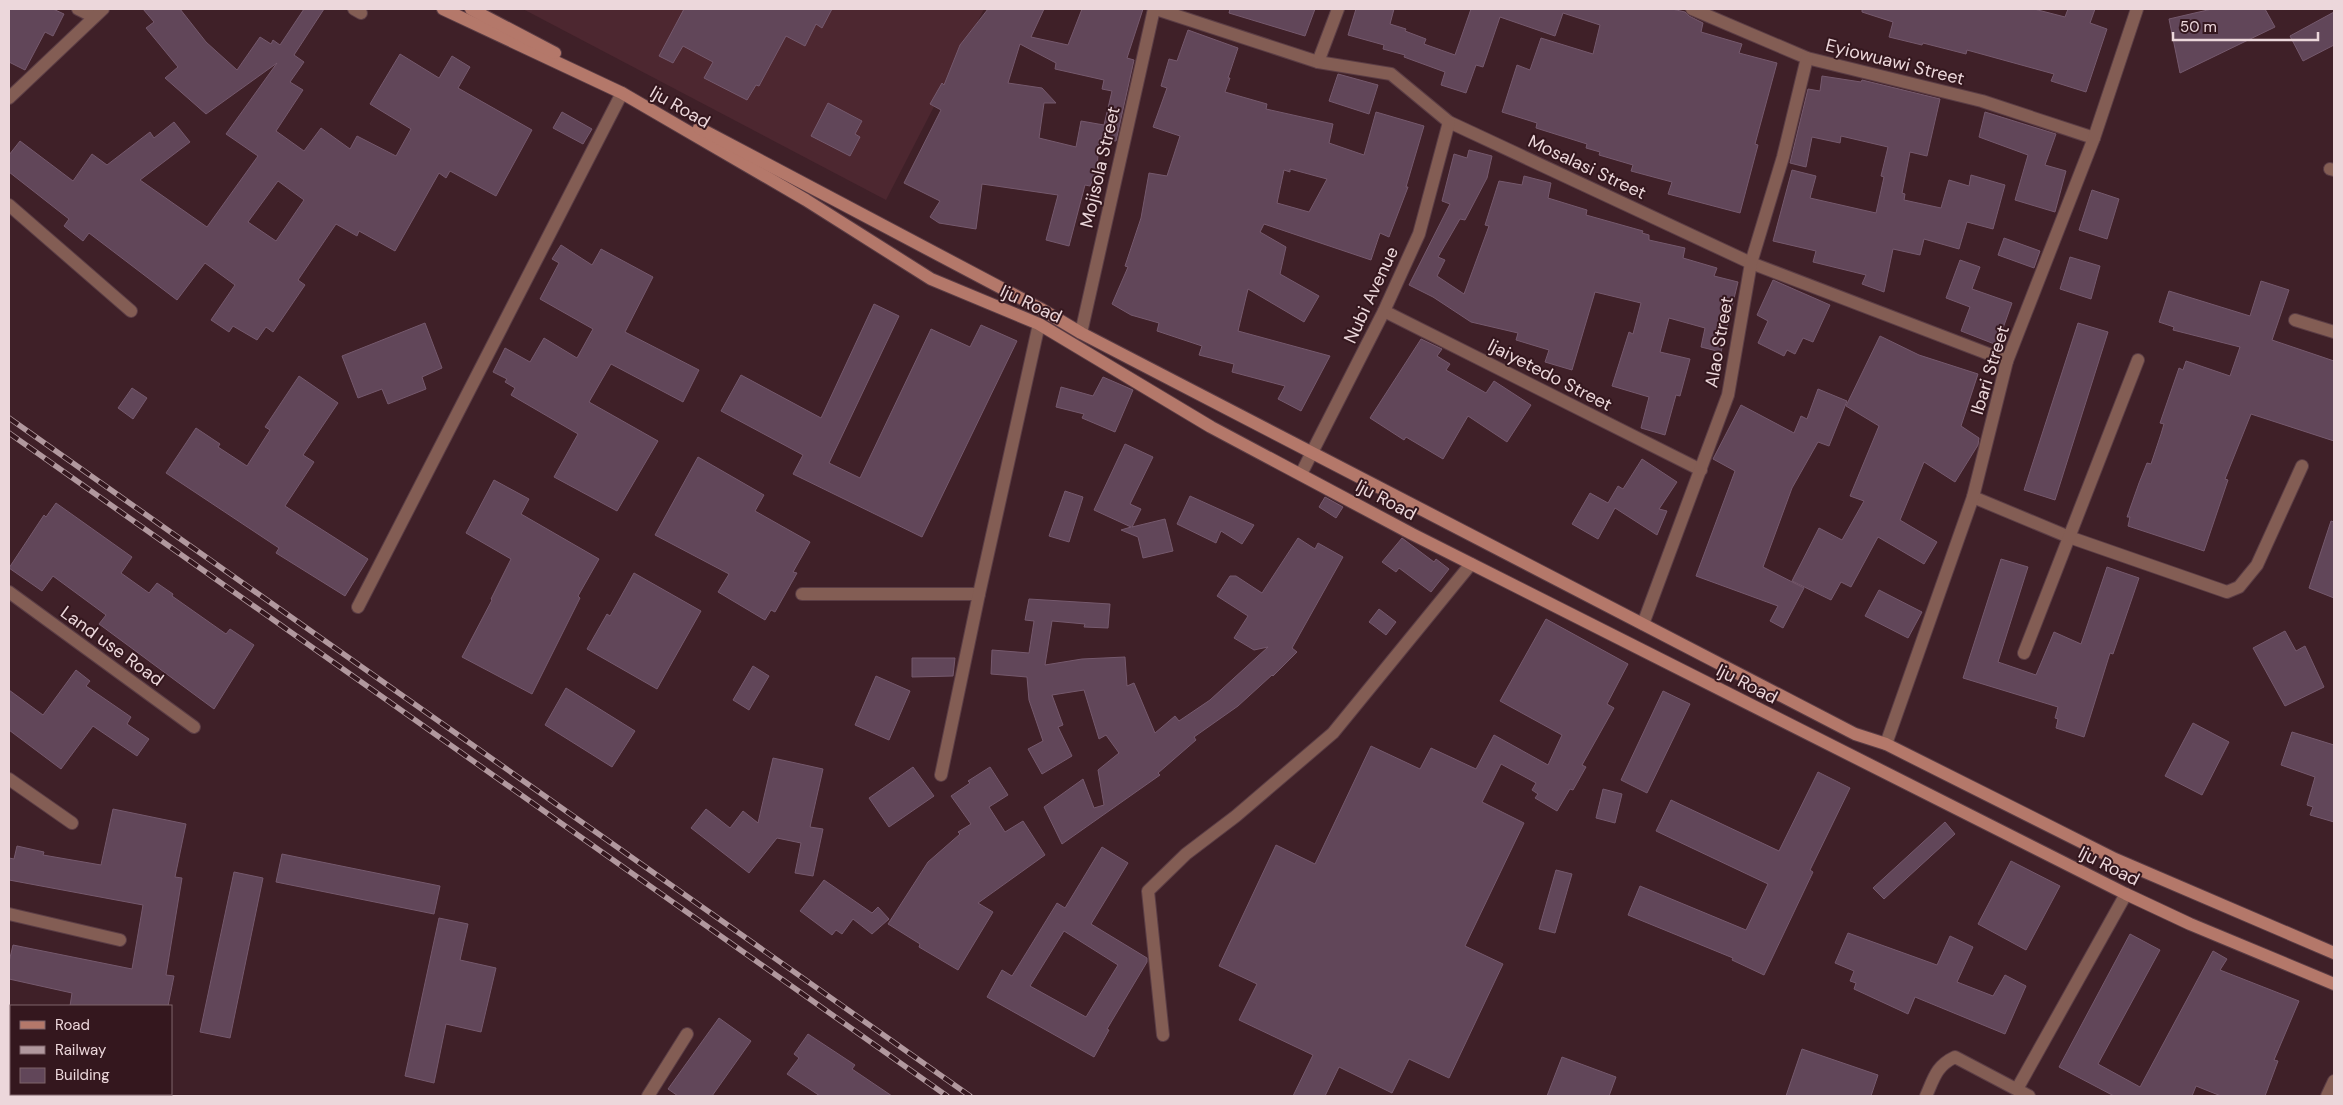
<svg xmlns="http://www.w3.org/2000/svg" width="2343" height="1105" font-family="'DM Sans',sans-serif">
<rect width="100%" height="100%" fill="#3f2028"/>
<path fill="#4d2730" d="M523,9H984L886,200Z"/>
<g fill="#614659" stroke="#75596d" fill-rule="evenodd">
<path d="M9,9H53L64,14L53,36L45,32L25,70L9,62Z"/>
<path d="M143,9H180L206,42L237,70L260,37L271,44L273,40L280,45L304,9H324L294,55L304,62L290,82L303,90L276,131L304,151L321,128L350,149L357,136L396,156L411,129L370,104L400,54L439,78L452,56L470,67L458,88L532,130L496,196L450,171L446,178L439,173L395,251L359,231L357,236L336,224L298,280L305,285L273,332L266,327L257,340L233,326L229,332L211,320L235,285L205,263L177,300L89,233L83,241L64,226L69,219L9,172V155L20,141L73,181L92,154L107,165L150,132L154,138L174,122L190,142L140,180L207,227L258,156L226,134L277,63L206,114L165,78L178,67L146,28L154,22ZM278,181L304,200L276,241L248,222Z"/>
<path d="M684,9H832L822,28L816,24L805,46L786,36L759,86L756,85L747,100L704,78L713,62L683,46L673,63L659,56Z"/>
<path d="M988,9H1044L1031,37L1068,45L1082,9H1143L1127,58L1134,60L1116,141L1099,139L1097,170L1090,186L1085,185L1069,246L1046,240L1058,195L982,184L976,229L939,223L930,217L940,201L904,183L941,110L930,104L942,83L944,85L960,45ZM1020,44L1056,63L1055,69L1104,80L1102,89L1112,91L1104,125L1081,121L1076,147L1039,138L1044,103H1056L1042,88L1008,83Z"/>
<path d="M1230,9H1315L1305,36L1229,13Z"/>
<path d="M1356,9H1394L1390,24L1406,29L1405,31L1426,39L1424,44L1455,55L1471,9H1672L1685,12L1689,16L1703,23L1701,32L1742,44L1739,53L1777,63L1755,144L1758,145L1740,213L1668,194L1672,182L1631,171L1633,165L1599,155L1600,152L1586,148L1587,144L1536,128L1537,123L1502,112L1517,65L1530,70L1541,38L1593,54L1600,25L1563,13L1555,36L1500,17L1483,67L1476,65L1466,93L1441,85L1445,72L1404,57L1405,55L1383,49L1384,45L1348,35Z"/>
<path d="M1862,9H2034L2065,17L2068,9H2095L2090,23L2107,29L2086,92L2051,81L2054,74L1967,50L1966,54L1923,43L1922,45L1889,37L1893,22L1862,12Z"/>
<path d="M2212,9H2265L2275,27L2180,73L2169,19Z"/>
<path d="M2334,12V45L2303,61L2290,36Z"/>
<path d="M1188,30L1238,48L1228,78H1230L1225,92L1267,104L1266,109L1333,124L1329,143L1364,155L1376,112L1424,126L1406,187H1408L1389,237L1380,233L1371,260L1264,224L1260,232L1286,247L1280,274L1319,296L1304,322L1248,289L1238,331L1330,356L1301,411L1278,399L1285,386L1232,372L1234,364L1199,355L1202,346L1157,331L1159,323L1131,315L1112,304L1128,267L1125,266L1141,218L1149,173L1167,176L1180,136L1153,127L1167,88L1161,86L1169,59L1177,61ZM1290,169L1327,179L1309,212L1277,203L1284,170L1290,172Z"/>
<path d="M1338,74L1378,85L1369,114L1329,101Z"/>
<path d="M1822,76L1861,82L1862,80L1940,99L1927,156L1910,152L1902,193L1905,194L1904,200L1941,208L1949,180L1969,186L1971,175L2005,185L1993,229L1967,222L1959,249L1924,239L1920,255L1893,249L1884,292L1862,284L1866,275L1813,262L1816,251L1773,241L1792,170L1816,176L1810,198L1876,213L1884,177L1881,176L1888,147L1841,136L1840,143L1812,137L1806,167L1790,163L1808,89L1820,91Z"/>
<path d="M828,103L862,121L855,134L860,137L850,156L811,136Z"/>
<path d="M562,112L592,129L583,144L553,128Z"/>
<path d="M1985,112L2056,134L2045,165L2066,171L2055,212L2015,200L2028,155L1979,137Z"/>
<path d="M1469,150L1492,156L1487,178L1465,220L1460,219L1438,257L1445,260L1437,276L1464,294L1489,226L1485,225L1499,181L1522,185L1524,176L1551,183L1548,198L1587,210L1586,215L1643,231L1642,233L1649,235V240L1685,248L1683,258L1717,268L1714,276L1738,282L1721,352L1701,347L1705,328L1669,318L1660,352L1690,359L1680,396L1676,395L1665,435L1641,428L1649,397L1612,386L1629,332L1633,334L1641,303L1595,292L1572,370L1545,362L1549,350L1516,340L1518,333L1471,322L1433,297L1409,285L1450,204L1442,201L1454,154L1467,158Z"/>
<path d="M2092,190L2119,199L2107,239L2079,230Z"/>
<path d="M2004,238L2040,251L2034,268L1998,255Z"/>
<path d="M561,245L592,265L601,249L653,277L625,332L699,370L683,402L611,364L589,402L658,441L617,511L554,477L578,434L511,395L515,388L505,382L507,379L493,372L505,348L530,362L544,338L577,358L593,329L540,299L559,263L552,259Z"/>
<path d="M2070,257L2100,266L2091,299L2060,289Z"/>
<path d="M1960,260L1980,267L1972,289L2012,303L1997,345L1961,331L1970,307L1946,298Z"/>
<path d="M1773,280L1830,305L1813,342L1803,338L1795,354L1787,350L1784,356L1758,343L1768,321L1757,315Z"/>
<path d="M2261,281L2289,290L2272,340L2334,361V441L2251,414L2225,479L2228,480L2204,551L2128,526L2130,517H2127L2139,483L2147,463L2151,464L2161,434L2164,424L2160,423L2179,368L2183,370L2186,361L2230,376L2240,347L2173,330L2174,327L2159,322L2169,291L2250,316Z"/>
<path d="M874,304L899,316L829,463L860,478L931,329L970,347L981,325L1017,341L922,537L793,474L803,455L721,411L741,375L821,418Z"/>
<path d="M425,323L442,368L422,377L426,389L388,404L382,389L358,398L342,356Z"/>
<path d="M2078,323L2108,332L2055,500L2024,490Z"/>
<path d="M1880,336L1919,355L1978,374L1961,426L1979,438L1978,445L1955,482L1924,462L1900,520L1937,542L1924,564L1878,537L1851,587L1841,582L1831,600L1792,581L1819,528L1842,540L1864,501L1850,496L1879,426L1846,406Z"/>
<path d="M1421,339L1442,349L1437,356L1450,364L1446,370L1486,393L1494,381L1531,405L1507,442L1468,416L1443,459L1406,437L1404,440L1370,418Z"/>
<path d="M299,376L338,403L303,455L314,462L285,506L368,559L345,596L276,553L279,548L166,473L196,428L220,444L218,447L247,466L270,430L265,427Z"/>
<path d="M1103,377L1133,390L1115,432L1082,418L1084,414L1056,407L1061,387L1093,396Z"/>
<path d="M132,388L147,398L133,419L118,408Z"/>
<path d="M1818,389L1847,401L1829,446L1818,442L1792,488L1763,567L1804,588L1783,628L1770,621L1778,606L1696,576L1735,471L1713,459L1741,405L1794,433L1801,416L1807,419Z"/>
<path d="M1125,444L1153,457L1130,504L1141,509L1132,527L1165,519L1173,551L1143,558L1138,537L1121,530L1131,527L1094,510Z"/>
<path d="M698,457L764,495L755,511L810,542L793,572L797,573L775,612L771,610L765,620L718,592L729,574L655,535Z"/>
<path d="M1642,459L1677,482L1659,509L1667,511L1657,535L1615,508L1598,539L1572,524L1590,493L1608,503L1618,486L1623,489Z"/>
<path d="M494,480L529,499L521,514L599,559L578,596L580,598L532,694L462,657L492,600L491,599L511,559L466,533Z"/>
<path d="M1065,491L1083,497L1069,542L1049,536Z"/>
<path d="M1190,496L1254,525L1242,544L1221,531L1216,543L1177,524Z"/>
<path d="M1325,497L1343,507L1336,518L1319,507Z"/>
<path d="M56,503L132,557L121,573L149,593L157,583L173,594L172,596L226,634L230,629L254,645L214,709L99,624L106,615L53,576L42,591L9,568L44,515L46,517Z"/>
<path d="M2331,521L2334,522V598L2309,588Z"/>
<path d="M1298,538L1315,549L1318,543L1343,557L1292,648L1297,652L1273,676L1272,675L1238,706L1194,737L1196,740L1158,773L1160,775L1062,844L1044,807L1083,779L1094,808L1104,805L1098,770L1119,753L1106,735L1099,739L1084,690L1052,695L1063,725L1058,727L1072,756L1042,774L1028,749L1043,741L1029,700L1027,677L991,674L992,650L1029,653L1034,621L1025,620L1029,599L1110,604L1108,628L1084,627L1085,624L1052,621L1045,665L1082,659L1125,657L1127,686L1134,683L1155,733L1175,716L1179,721L1210,700L1268,647L1254,650L1234,638L1248,616L1217,596L1230,576H1236L1262,593Z"/>
<path d="M1402,538L1434,562L1436,559L1449,569L1431,592L1399,568L1396,572L1382,562Z"/>
<path d="M2001,559L2028,567L1998,662L2036,675L2054,632L2081,644L2107,567L2139,578L2113,654L2110,653L2084,737L2056,728L2058,719L2055,718L2058,707L1963,678Z"/>
<path d="M634,573L701,611L657,689L587,649L607,614L610,616Z"/>
<path d="M1879,590L1922,612L1908,638L1865,616Z"/>
<path d="M1379,609L1396,622L1386,635L1369,622Z"/>
<path d="M1546,619L1628,664L1607,704L1614,708L1582,765L1586,767L1573,790L1570,789L1557,811L1535,798L1538,794L1532,790L1536,783L1501,764L1482,802L1524,823L1465,946L1503,964L1449,1078L1409,1059L1392,1093L1339,1067L1325,1096H1293L1313,1055L1239,1020L1257,984L1219,966L1276,845L1315,864L1371,746L1420,769L1431,748L1476,769L1494,735L1548,765L1562,735L1500,701Z"/>
<path d="M2285,631L2296,651L2305,646L2324,687L2285,706L2253,648Z"/>
<path d="M912,658H955L953,676L912,677Z"/>
<path d="M753,666L769,676L749,710L733,700Z"/>
<path d="M76,670L90,681L86,686L131,717L127,724L149,739L137,756L93,726L61,769L9,730V690L43,715Z"/>
<path d="M876,676L910,691L889,740L855,725Z"/>
<path d="M566,688L635,731L612,767L545,725Z"/>
<path d="M1663,691L1690,704L1647,793L1621,780Z"/>
<path d="M2193,723L2229,742L2202,795L2165,776Z"/>
<path d="M2292,732L2334,745V822L2310,815L2313,807L2307,805L2315,777L2281,765Z"/>
<path d="M773,758L823,769L810,827L823,829L813,876L795,873L801,843L777,838L749,873L691,828L706,809L730,828L743,811L758,823Z"/>
<path d="M913,767L934,796L889,827L869,798Z"/>
<path d="M990,767L1008,795L989,807L1005,832L1023,821L1045,855L978,903L993,912L958,970L919,947L920,944L888,924L928,862L960,834L958,832L971,824L951,796L970,783L968,781Z"/>
<path d="M1818,772L1850,788L1810,870L1813,872L1764,975L1732,960L1733,958L1628,915L1640,886L1746,930L1768,884L1656,831L1671,800L1779,851Z"/>
<path d="M1603,789L1622,794L1615,823L1596,818Z"/>
<path d="M113,809L186,824L175,877L182,878L166,975L174,976L168,1006H70L72,993L9,979V962L13,945L132,969L143,905L9,880V858L14,859L17,846L44,852L43,855L101,865Z"/>
<path d="M1945,822L1955,834L1884,899L1873,888Z"/>
<path d="M1102,847L1128,863L1091,924L1147,958V962L1107,1029L1109,1030L1094,1057L987,997L1002,970L1012,976L1057,903L1065,908ZM1064,931L1118,965L1086,1017L1030,986Z"/>
<path d="M282,854L440,886L434,914L276,882Z"/>
<path d="M2011,861L2060,886L2026,950L1978,924Z"/>
<path d="M1556,870L1572,874L1555,933L1539,929Z"/>
<path d="M234,872L263,878L230,1038L200,1032Z"/>
<path d="M824,880L872,913L878,907L889,919L872,934L853,919L842,934L836,930L832,935L800,911Z"/>
<path d="M439,918L468,924L460,960L496,968L481,1032L446,1024L434,1083L405,1076Z"/>
<path d="M1848,933L1937,965L1950,936L1973,947L1957,982L1993,996L2005,975L2026,986L2005,1034L1915,997L1908,1014L1854,989L1856,983L1850,981L1854,971L1835,963Z"/>
<path d="M2130,934L2160,950L2098,1064L2140,1087L2213,951L2227,959L2220,970L2299,1001L2274,1060L2278,1061L2265,1096H2221L2196,1086L2192,1096H2114L2059,1067Z"/>
<path d="M719,1018L751,1041L712,1096H678L668,1089Z"/>
<path d="M808,1034L855,1065L852,1069L892,1096H820L787,1074L799,1058L794,1054Z"/>
<path d="M1802,1049L1878,1075L1871,1096H1786Z"/>
<path d="M1562,1057L1616,1077L1609,1096H1547Z"/>
</g>
<g fill="none" stroke-linecap="round" stroke-linejoin="round">
<g stroke="#5b3d45" stroke-width="14">
<g id="street">
<path d="M78,9L94,17"/>
<path d="M354,9L361,13"/>
<path d="M1156,9L1318,62L1391,74L1449,122L1751,263L2007,361"/>
<path d="M1692,9L1807,58L1982,101L2094,138"/>
<path d="M1318,62L1338,9"/>
<path d="M9,98L103,9"/>
<path d="M2330,169L2334,170"/>
<path d="M9,205L131,311"/>
<path d="M1384,311L1701,470"/>
<path d="M2295,320L2334,332"/>
<path d="M1081,333L1154,9"/>
<path d="M1301,474L1384,311L1419,234L1449,122"/>
<path d="M1973,497L2069,537L2227,592L2239,587L2257,565L2302,466"/>
<path d="M9,592L194,727"/>
<path d="M802,594H979"/>
<path d="M358,607L622,93"/>
<path d="M1643,624L1728,395L1751,263L1783,157L1807,58"/>
<path d="M2024,653L2138,360"/>
<path d="M1886,744L1973,497L2007,361L2094,138L2137,9"/>
<path d="M941,775L979,594L1039,324"/>
<path d="M9,779L72,823"/>
<path d="M9,914L120,940"/>
<path d="M1163,1035L1148,891L1186,854L1236,816L1333,733L1471,564"/>
<path d="M2017,1089L2126,894"/>
<path d="M53,1096V1094"/>
<path d="M648,1096L687,1034"/>
<path d="M1926,1096C1934,1078 1936,1066 1955,1057L2029,1096"/>
<path d="M2327,1096L2334,1081"/>
</g>
</g>
<g stroke="#5b3d45" stroke-width="14">
<g id="secondary">
<path d="M443,9L622,93L806,200L931,279L1039,324L1211,427L1412,534L2126,894L2190,924L2334,984"/>
<path d="M471,9L555,53"/>
<path d="M699,128L1041,309L1081,333L1855,734L1886,744L2115,859L2334,953"/>
</g>
</g>
<use href="#street" stroke="#835d54" stroke-width="12"/>
<use href="#secondary" stroke="#b4786a" stroke-width="12"/>
<g stroke="#b1989e" stroke-width="5.5">
<g id="rail">
<path d="M9,418L970,1096"/>
<path d="M9,433L947,1096"/>
</g>
</g>
<use href="#rail" stroke="#34171e" stroke-width="4" stroke-dasharray="11" stroke-linecap="butt"/>
</g>
<g text-anchor="middle" dominant-baseline="central" stroke-width="4" stroke-linejoin="round" paint-order="stroke">
<g font-size="18" fill="#ecd7db" stroke="#34171e">
<text transform="translate(1895 62) rotate(14)">Eyiowuawi Street</text>
<text transform="translate(680 107) rotate(30)">Iju Road</text>
<text transform="translate(1100 167) rotate(-77)">Mojisola Street</text>
<text transform="translate(1587 167) rotate(25)">Mosalasi Street</text>
<text transform="translate(1371 295) rotate(-65)">Nubi Avenue</text>
<text transform="translate(1031 304) rotate(25)">Iju Road</text>
<text transform="translate(1719 342) rotate(-80)">Alao Street</text>
<text transform="translate(1990 370) rotate(-73)">Ibari Street</text>
<text transform="translate(1550 375) rotate(27)">Ijaiyetedo Street</text>
<text transform="translate(1386 500) rotate(28)">Iju Road</text>
<text transform="translate(112 646) rotate(36)">Land use Road</text>
<text transform="translate(1747 684) rotate(27)">Iju Road</text>
<text transform="translate(2109 866) rotate(27)">Iju Road</text>
</g>
</g>
<rect width="2343" height="1105" fill="none" stroke="#ecd7db" stroke-width="20"/>
<rect x="10" y="1005" width="162" height="90" fill="#34171e" stroke="#7e646a"/>
<rect x="20" y="1021" width="25" height="8" fill="#b4786a" stroke="#7e646a"/>
<text x="55" y="1030" font-size="15" fill="#ecd7db">Road</text>
<rect x="20" y="1046" width="25" height="8" fill="#b1989e" stroke="#7e646a"/>
<text x="55" y="1055" font-size="15" fill="#ecd7db">Railway</text>
<rect x="20" y="1068" width="25" height="15" fill="#614659" stroke="#7e646a"/>
<text x="55" y="1080" font-size="15" fill="#ecd7db">Building</text>
<path d="M2173 32v8h145v-8" fill="none" stroke="#ecd7db" stroke-width="2.5"/>
<text x="2180" y="32" font-size="15" fill="#ecd7db" stroke="#34171e" stroke-width="4" paint-order="stroke">50 m</text>
</svg>
